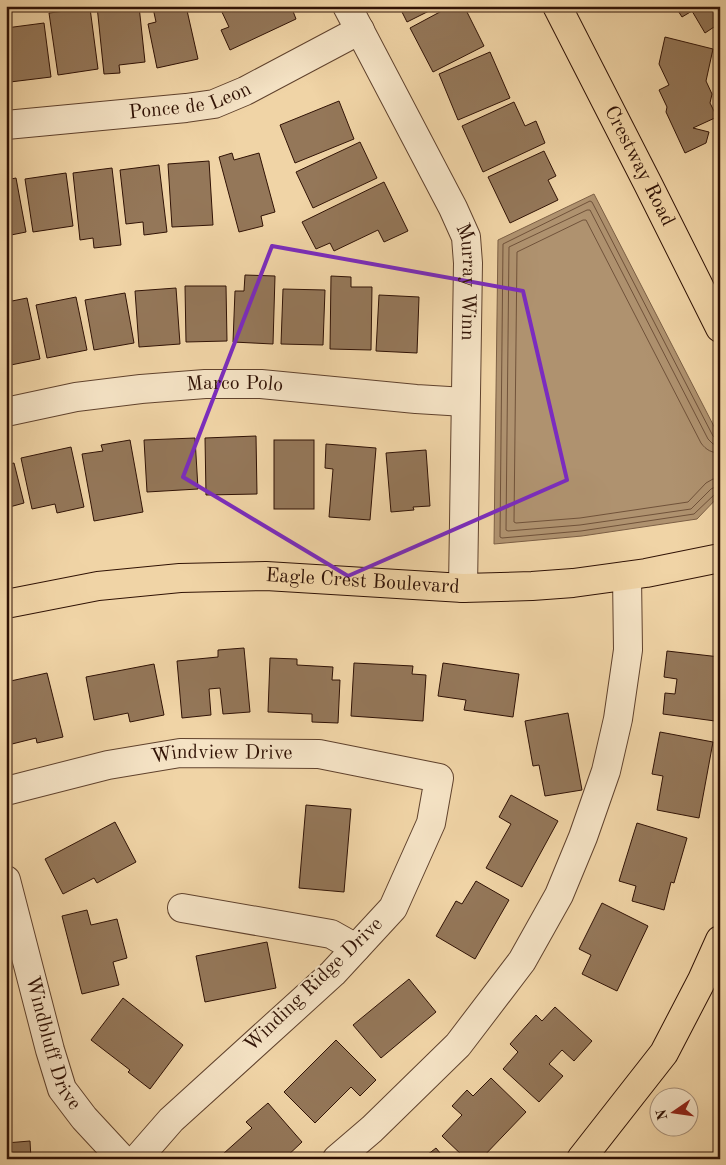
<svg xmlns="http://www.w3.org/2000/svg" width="726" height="1165" font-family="'Old Standard TT',serif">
<rect width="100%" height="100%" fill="#f0d4a6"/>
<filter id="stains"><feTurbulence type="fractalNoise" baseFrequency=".004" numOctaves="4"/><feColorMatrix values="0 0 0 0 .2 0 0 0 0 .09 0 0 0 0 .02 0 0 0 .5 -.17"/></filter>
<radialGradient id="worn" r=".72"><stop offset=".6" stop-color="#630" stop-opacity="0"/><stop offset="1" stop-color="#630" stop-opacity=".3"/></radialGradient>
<path fill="#af926f" stroke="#7c5f45" d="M594,194L720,438V495L697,519L582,536L494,544L498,240Z"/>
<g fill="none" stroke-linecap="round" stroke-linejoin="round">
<g stroke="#70523a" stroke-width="1">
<path d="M720,439H716L713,436L592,202L590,201L503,244L500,537L502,538L581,531L694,514L715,494L720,492"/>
<path d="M720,445L713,444L708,439L590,210H587L509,247L506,530L508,531L580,525L691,509L711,489L715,487L720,486"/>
<path d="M720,453C712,453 706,450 701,443L586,220H583L517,252L514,522L516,523L580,518L688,502L706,483L713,479H720"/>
</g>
</g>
<g fill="#947759" stroke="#301205">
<path d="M97,6H139L145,62L119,65L120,73L104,74Z"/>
<path d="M163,6H186L198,59L157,68L148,24L156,22L153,8Z"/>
<path d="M228,6H291L296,19L230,50L221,30L229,27L221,10Z"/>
<path d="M399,6H439L407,22Z"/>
<path d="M451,6H464L484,46L433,72L410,28Z"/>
<path d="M675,6H720V23L705,33L692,11L682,17Z"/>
<path d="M90,8L98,69L58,75L49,13Z"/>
<path d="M44,23L51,77L10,82L6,53V28Z"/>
<path d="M665,37L713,49L706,81L712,94L710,103L717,117L693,128L709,132L706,143L685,153L666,112L667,107L659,90L669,85L659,64Z"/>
<path d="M490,52L510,98L458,120L439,74Z"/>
<path d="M339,101L354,139L295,163L280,125Z"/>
<path d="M514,102L525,126L536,121L545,143L483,172L462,126Z"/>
<path d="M360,142L377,178L313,208L296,172Z"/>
<path d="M544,151L556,176L548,180L558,200L510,223L488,177Z"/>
<path d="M232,153L234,160L259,153L275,212L261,216L263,226L239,232L219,157Z"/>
<path d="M209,161L213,225L172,227L168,164Z"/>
<path d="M159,165L167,232L144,235L143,222L126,224L120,170Z"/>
<path d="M112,168L121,245L94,248L93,238L80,240L73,173Z"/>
<path d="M66,173L73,226L33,232L25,179Z"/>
<path d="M16,178L26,232L6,236V180Z"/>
<path d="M384,182L408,231L384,242L378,230L334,251L330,243L316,249L302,222Z"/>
<path d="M245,275L275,276L273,344L233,342L235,291H244Z"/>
<path d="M331,276L351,277V287H372L371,350L330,349Z"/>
<path d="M185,286H226L227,341L186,342Z"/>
<path d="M176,288L180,344L139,347L135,291Z"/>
<path d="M283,289L325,290L323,345L281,344Z"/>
<path d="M10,291L12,301L27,298L40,359L6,366V292Z"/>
<path d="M125,293L134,343L94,350L85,300Z"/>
<path d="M379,295L419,297L417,353L376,351Z"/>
<path d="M76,297L87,350L47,358L36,305Z"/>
<path d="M256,436L257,494L206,495L205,438Z"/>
<path d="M195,438L198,489L147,492L144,440Z"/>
<path d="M130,440L143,512L94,521L82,454L103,451L101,445Z"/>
<rect x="274" y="440" width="40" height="69"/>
<path d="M326,444L376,448L370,520L329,517L333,469L325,468Z"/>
<path d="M71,447L84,507L57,513L55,504L32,509L21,458Z"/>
<path d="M426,450L430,506L413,507L414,510L391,512L386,453Z"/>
<path d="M14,463L24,503L6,508V465Z"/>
<path d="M244,648L250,712L223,714L220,688L209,689L211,715L182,718L177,661L218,657V650Z"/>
<path d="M667,651L720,657V686L715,721L663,714L665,693L675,694L677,679L664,677Z"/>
<path d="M270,658L297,659V665L333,667L332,680H340L338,723L312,722V714L268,712Z"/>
<path d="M354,663L413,666L412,674L426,675L423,721L351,716Z"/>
<path d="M443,663L519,674L513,717L464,710L466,700L438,696Z"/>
<path d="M154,664L164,715L130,722L128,713L94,720L86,677Z"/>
<path d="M47,673L63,737L37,743L36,738L8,745L6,737V682Z"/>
<path d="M568,713L582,790L545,796L539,765L533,766L525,721Z"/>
<path d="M660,732L713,742L699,818L657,810L663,776L652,774Z"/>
<path d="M511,795L558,821L522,887L486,868L511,824L499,817Z"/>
<path d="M306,805L351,809L344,892L299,888Z"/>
<path d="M115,822L136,862L97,883L94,878L63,894L45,859Z"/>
<path d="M637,823L687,838L674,883L671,882L664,910L632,901L636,886L619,881Z"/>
<path d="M476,881L509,900L475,959L436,936L456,901L462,904Z"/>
<path d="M602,903L648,926L617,991L582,974L591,955L579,949Z"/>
<path d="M87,910L91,925L117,919L127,958L113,962L119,985L82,994L62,916Z"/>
<path d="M267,942L276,988L205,1002L196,956Z"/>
<path d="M409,979L436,1012L381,1058L353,1025Z"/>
<path d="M123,998L183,1045L150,1089L128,1072L130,1070L91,1040Z"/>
<path d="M555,1007L592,1041L574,1061L562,1050L549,1064L563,1076L539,1102L503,1069L518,1052L510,1044L536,1015L542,1021Z"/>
<path d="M336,1040L376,1080L360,1096L351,1087L315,1123L284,1092Z"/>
<path d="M491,1078L526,1112L481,1159H466L442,1136L462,1115L452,1106L467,1090L473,1096Z"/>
<path d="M268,1103L302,1142L284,1159H227L223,1154L252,1128L246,1122Z"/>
<path d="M30,1141L31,1159H6V1143Z"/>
<path d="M436,1148L445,1159H422Z"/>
</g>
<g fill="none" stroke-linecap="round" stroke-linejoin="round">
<g stroke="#60422d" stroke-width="30">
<g id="minor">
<path id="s1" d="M347,6L453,208L466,237L468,263L463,588"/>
<path id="s2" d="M6,125L186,108L214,104L245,91L360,30"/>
<path id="s3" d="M6,412L76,397L141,389L205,384H261L416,399L465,402"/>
<path id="s4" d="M6,791L108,765L180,753L319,754L439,778L431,823L393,908L333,973L171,1120L137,1159"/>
<path id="s5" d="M6,880L50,1050L62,1089L84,1118L122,1159"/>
<path d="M182,908L331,934L356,948"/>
<path d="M337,1159L372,1129L458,1045L522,961L559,895L583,837L606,771L618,719L628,650L627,576"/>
</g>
</g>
<g stroke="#301205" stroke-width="30">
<g id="major">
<path id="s6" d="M557,6L648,184L720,328"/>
<path id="s7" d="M6,604L98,586L180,578L266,576L463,588L532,586L573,583L646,573L720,558"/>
<path d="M581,1159L664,1053L702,980L720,940"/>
</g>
</g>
<use href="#minor" stroke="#f5e3c5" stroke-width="28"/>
<use href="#major" stroke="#f0d4a6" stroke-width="28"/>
</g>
<path fill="none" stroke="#7b2cbf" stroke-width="4" stroke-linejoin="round" d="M272,246L523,291L567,480L348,576L183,477Z"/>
<g text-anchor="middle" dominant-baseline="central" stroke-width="4" stroke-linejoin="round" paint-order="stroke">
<g font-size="20" fill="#301205" stroke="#f5e3c5">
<text stroke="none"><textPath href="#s2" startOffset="186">Ponce de Leon</textPath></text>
<text stroke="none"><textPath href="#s6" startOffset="180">Crestway Road</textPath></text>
<text stroke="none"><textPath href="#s1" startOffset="305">Murray Winn</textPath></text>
<text stroke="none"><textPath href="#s3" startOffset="231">Marco Polo</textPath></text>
<text stroke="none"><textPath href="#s7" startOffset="359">Eagle Crest Boulevard</textPath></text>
<text stroke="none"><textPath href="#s4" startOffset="220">Windview Drive</textPath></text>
<text transform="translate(314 985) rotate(-44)">Winding Ridge Drive</text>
<text stroke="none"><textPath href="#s5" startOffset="170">Windbluff Drive</textPath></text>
</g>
</g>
<rect width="726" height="1165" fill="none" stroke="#f0d4a6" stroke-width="25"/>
<rect x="8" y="8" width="711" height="1150" fill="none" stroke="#301205" stroke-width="2.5"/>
<rect x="12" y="12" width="701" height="1140" fill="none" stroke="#301205"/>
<g transform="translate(674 1112) rotate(257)"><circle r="24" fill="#f5e3c5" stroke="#a68f78"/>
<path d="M0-4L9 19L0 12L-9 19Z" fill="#8f2418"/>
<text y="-8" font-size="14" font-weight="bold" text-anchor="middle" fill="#301205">N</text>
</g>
<rect width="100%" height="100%" filter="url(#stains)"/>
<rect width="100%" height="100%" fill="url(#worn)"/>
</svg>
